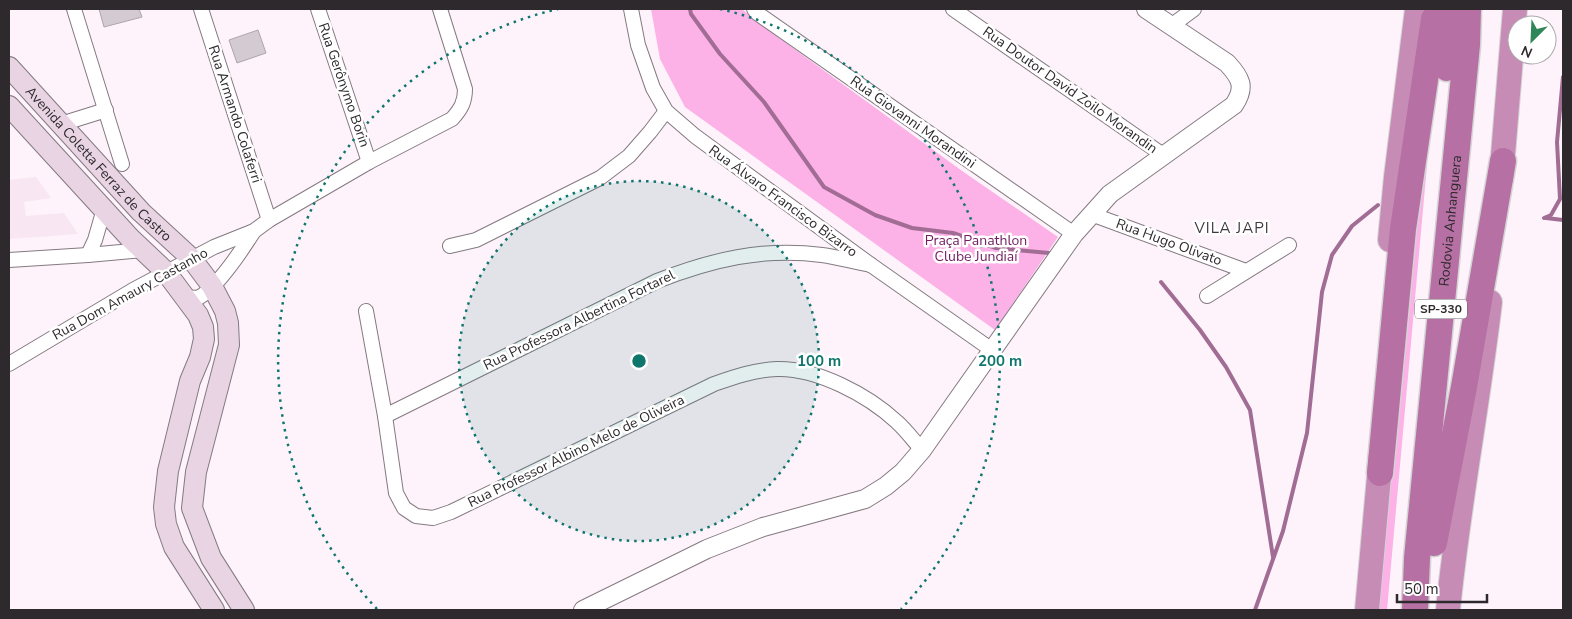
<svg xmlns="http://www.w3.org/2000/svg" width="1572" height="619" font-family="'Nunito Sans',sans-serif">
<rect width="100%" height="100%" fill="#fef3fb"/>
<path fill="#f8e6f2" d="M36,177L51,198L24,202L26,216L64,213L78,234L9,239V180Z"/>
<g fill="#fcb1e7">
<path d="M651,9H742L760,24L965,173L1058,237L995,330L685,107L660,59Z"/>
<path d="M1425,164L1427,165L1387,610H1376L1397,360Z"/>
</g>
<g fill="none" stroke-linecap="round" stroke-linejoin="round">
<g stroke="#a26d94" stroke-width="4">
<path d="M690,9L691,14L720,54L764,102L824,187L875,215L912,228L953,233L996,248L1049,253"/>
<path d="M1544,218L1551,215L1560,199L1557,142L1563,77"/>
<path d="M1546,218L1563,220"/>
<path d="M1161,282L1200,330L1226,367L1250,410L1273,557"/>
<path d="M1255,610L1283,531L1307,433L1322,292L1332,255L1352,226L1378,205"/>
</g>
</g>
<g fill="#d4cad1" stroke="#aea4aa">
<path d="M99,9H139L142,17L104,27Z"/>
<path d="M258,30L266,53L237,63L229,40Z"/>
</g>
<g fill="none" stroke-linecap="round" stroke-linejoin="round">
<g stroke="#847a81" stroke-width="16">
<g id="minor">
<path d="M74,9L122,164"/>
<path d="M201,9L269,220"/>
<path d="M318,9L369,162"/>
<path d="M631,9L638,45L653,88L666,111L695,136L871,265L992,350"/>
<path d="M754,9L757,13L1074,234"/>
<path d="M953,9L1163,155"/>
<path d="M1171,26L1194,9"/>
<path d="M61,124L106,110"/>
<path d="M1091,214L1246,271"/>
<path d="M450,246L476,240L600,178L629,156L650,132L666,111"/>
<path d="M88,255L95,240L104,209"/>
<path d="M9,260L88,255L143,250"/>
<path d="M1207,296L1289,245"/>
<path d="M185,297L198,298C217,288 242,250 254,231"/>
<path d="M366,311L385,416L396,493L404,508L416,516L433,518L451,512L714,384C734,377 754,370 777,369C817,368 868,395 897,422C906,430 914,441 922,450"/>
<path d="M9,364L133,290L214,247L254,231L269,220L369,162L452,119C461,109 465,102 465,89L440,9"/>
<path d="M385,416L657,281C711,260 763,247 822,255C838,257 854,262 871,265"/>
</g>
</g>
<g stroke="#847a81" stroke-width="20">
<path id="tertiary" d="M583,610L707,549L763,527L865,499L886,486L903,472L922,450L1074,234L1110,194L1234,105C1246,87 1241,78 1227,63L1146,9"/>
</g>
<g stroke="#847a81" stroke-width="22">
<g id="secondary">
<path id="s1" d="M9,67L141,212L191,258L212,286L225,311L228,323L229,345L196,472L192,508L211,558L244,610"/>
<path d="M9,106L130,238L166,272L198,315L203,327L204,339L200,357L190,381L168,471L164,507L166,524L174,547L214,610"/>
</g>
</g>
<g stroke="#d5d4d5" stroke-width="26">
<g id="trunk">
<path d="M1501,179L1515,9"/>
<path d="M1390,240L1396,177L1417,9"/>
<path d="M1367,610L1381,454"/>
<path d="M1448,610C1458,507 1478,405 1490,302"/>
</g>
</g>
<g stroke="#d5d4d5" stroke-width="29">
<g id="motorway">
<path d="M1447,68L1450,37L1448,9"/>
<path d="M1380,473L1403,229L1434,19"/>
<path d="M1434,543L1464,387L1503,161"/>
<path id="s2" d="M1415,610L1417,558L1467,45L1468,9"/>
</g>
</g>
<use href="#minor" stroke="#fff" stroke-width="14"/>
<use href="#tertiary" stroke="#fff" stroke-width="18"/>
<use href="#secondary" stroke="#e9d4e4" stroke-width="20"/>
<use href="#trunk" stroke="#c68cb6" stroke-width="24"/>
<use href="#motorway" stroke="#b770a4" stroke-width="26"/>
</g>
<circle cx="639" cy="361" r="180" fill="#0f766e" fill-opacity=".12"/>
<g fill="none" stroke="#0f766e" stroke-width="2.5" stroke-dasharray="2.5 5">
<circle cx="639" cy="361" r="180"/>
<path d="M377 609A361 361 0 0 1 558 9M720 9A361 361 0 0 1 901 609"/>
</g>
<g text-anchor="middle" dominant-baseline="central" stroke-width="5" stroke-linejoin="round" paint-order="stroke">
<rect fill="#fff" stroke="#6c696b" stroke-width="1" x="1415" y="299.5" width="52" height="19" rx="4"/>
<g font-size="12" font-weight="bold" fill="#2d292c">
<text x="1441" y="309">SP-330</text>
</g>
<g font-size="14" fill="#2d292c" stroke="#fff">
<text transform="translate(344 85) rotate(71)">Rua Gerônymo Borin</text>
<text transform="translate(1070 90) rotate(35)">Rua Doutor David Zoilo Morandin</text>
<text transform="translate(235 114) rotate(72)">Rua Armando Colaferri</text>
<text transform="translate(913 122) rotate(35)">Rua Giovanni Morandini</text>
<text stroke="none"><textPath href="#s1" startOffset="132">Avenida Coletta Ferraz de Castro</textPath></text>
<text transform="translate(783 201) rotate(36)">Rua Álvaro Francisco Bizarro</text>
<text stroke="none"><textPath href="#s2" startOffset="391">Rodovia Anhanguera</textPath></text>
<text transform="translate(1169 242) rotate(20)">Rua Hugo Olivato</text>
<text transform="translate(130 294) rotate(-29)">Rua Dom Amaury Castanho</text>
<text transform="translate(579 320) rotate(-26)">Rua Professora Albertina Fortarel</text>
<text transform="translate(576 451) rotate(-26)">Rua Professor Albino Melo de Oliveira</text>
</g>
<g font-size="14" fill="#731d62" stroke="#fff">
<text x="976" y="240">Praça Panathlon<tspan x="976" dy="16">Clube Jundiaí</tspan></text>
</g>
<g font-size="15" letter-spacing="1" fill="#40383e" stroke="#fff">
<text x="1232" y="228">VILA JAPI</text>
</g>
</g>
<circle cx="639" cy="361" r="8" fill="#0f766e" stroke="#fff" stroke-width="2.5"/>
<g font-size="15" text-anchor="middle" font-weight="bold" fill="#0f766e" stroke="#fff" stroke-width="5" stroke-linejoin="round" paint-order="stroke">
<text x="819" y="366">100 m</text>
<text x="1000" y="366">200 m</text>
</g>
<rect width="1572" height="619" fill="none" stroke="#2d292c" stroke-width="20"/>
<g transform="translate(1532 40) rotate(204)"><circle r="24" fill="#ffffff" stroke="#aba9ab"/>
<path d="M0-4L9 19L0 12L-9 19Z" fill="#308659"/>
<text y="-8" font-size="14" font-weight="bold" text-anchor="middle" fill="#2d292c">N</text>
</g>
<path d="M1397 594v8h90v-8" fill="none" stroke="#2d292c" stroke-width="2.5"/>
<text x="1404" y="594" font-size="15" fill="#2d292c" stroke="#ffffff" stroke-width="4" paint-order="stroke">50 m</text>
</svg>
